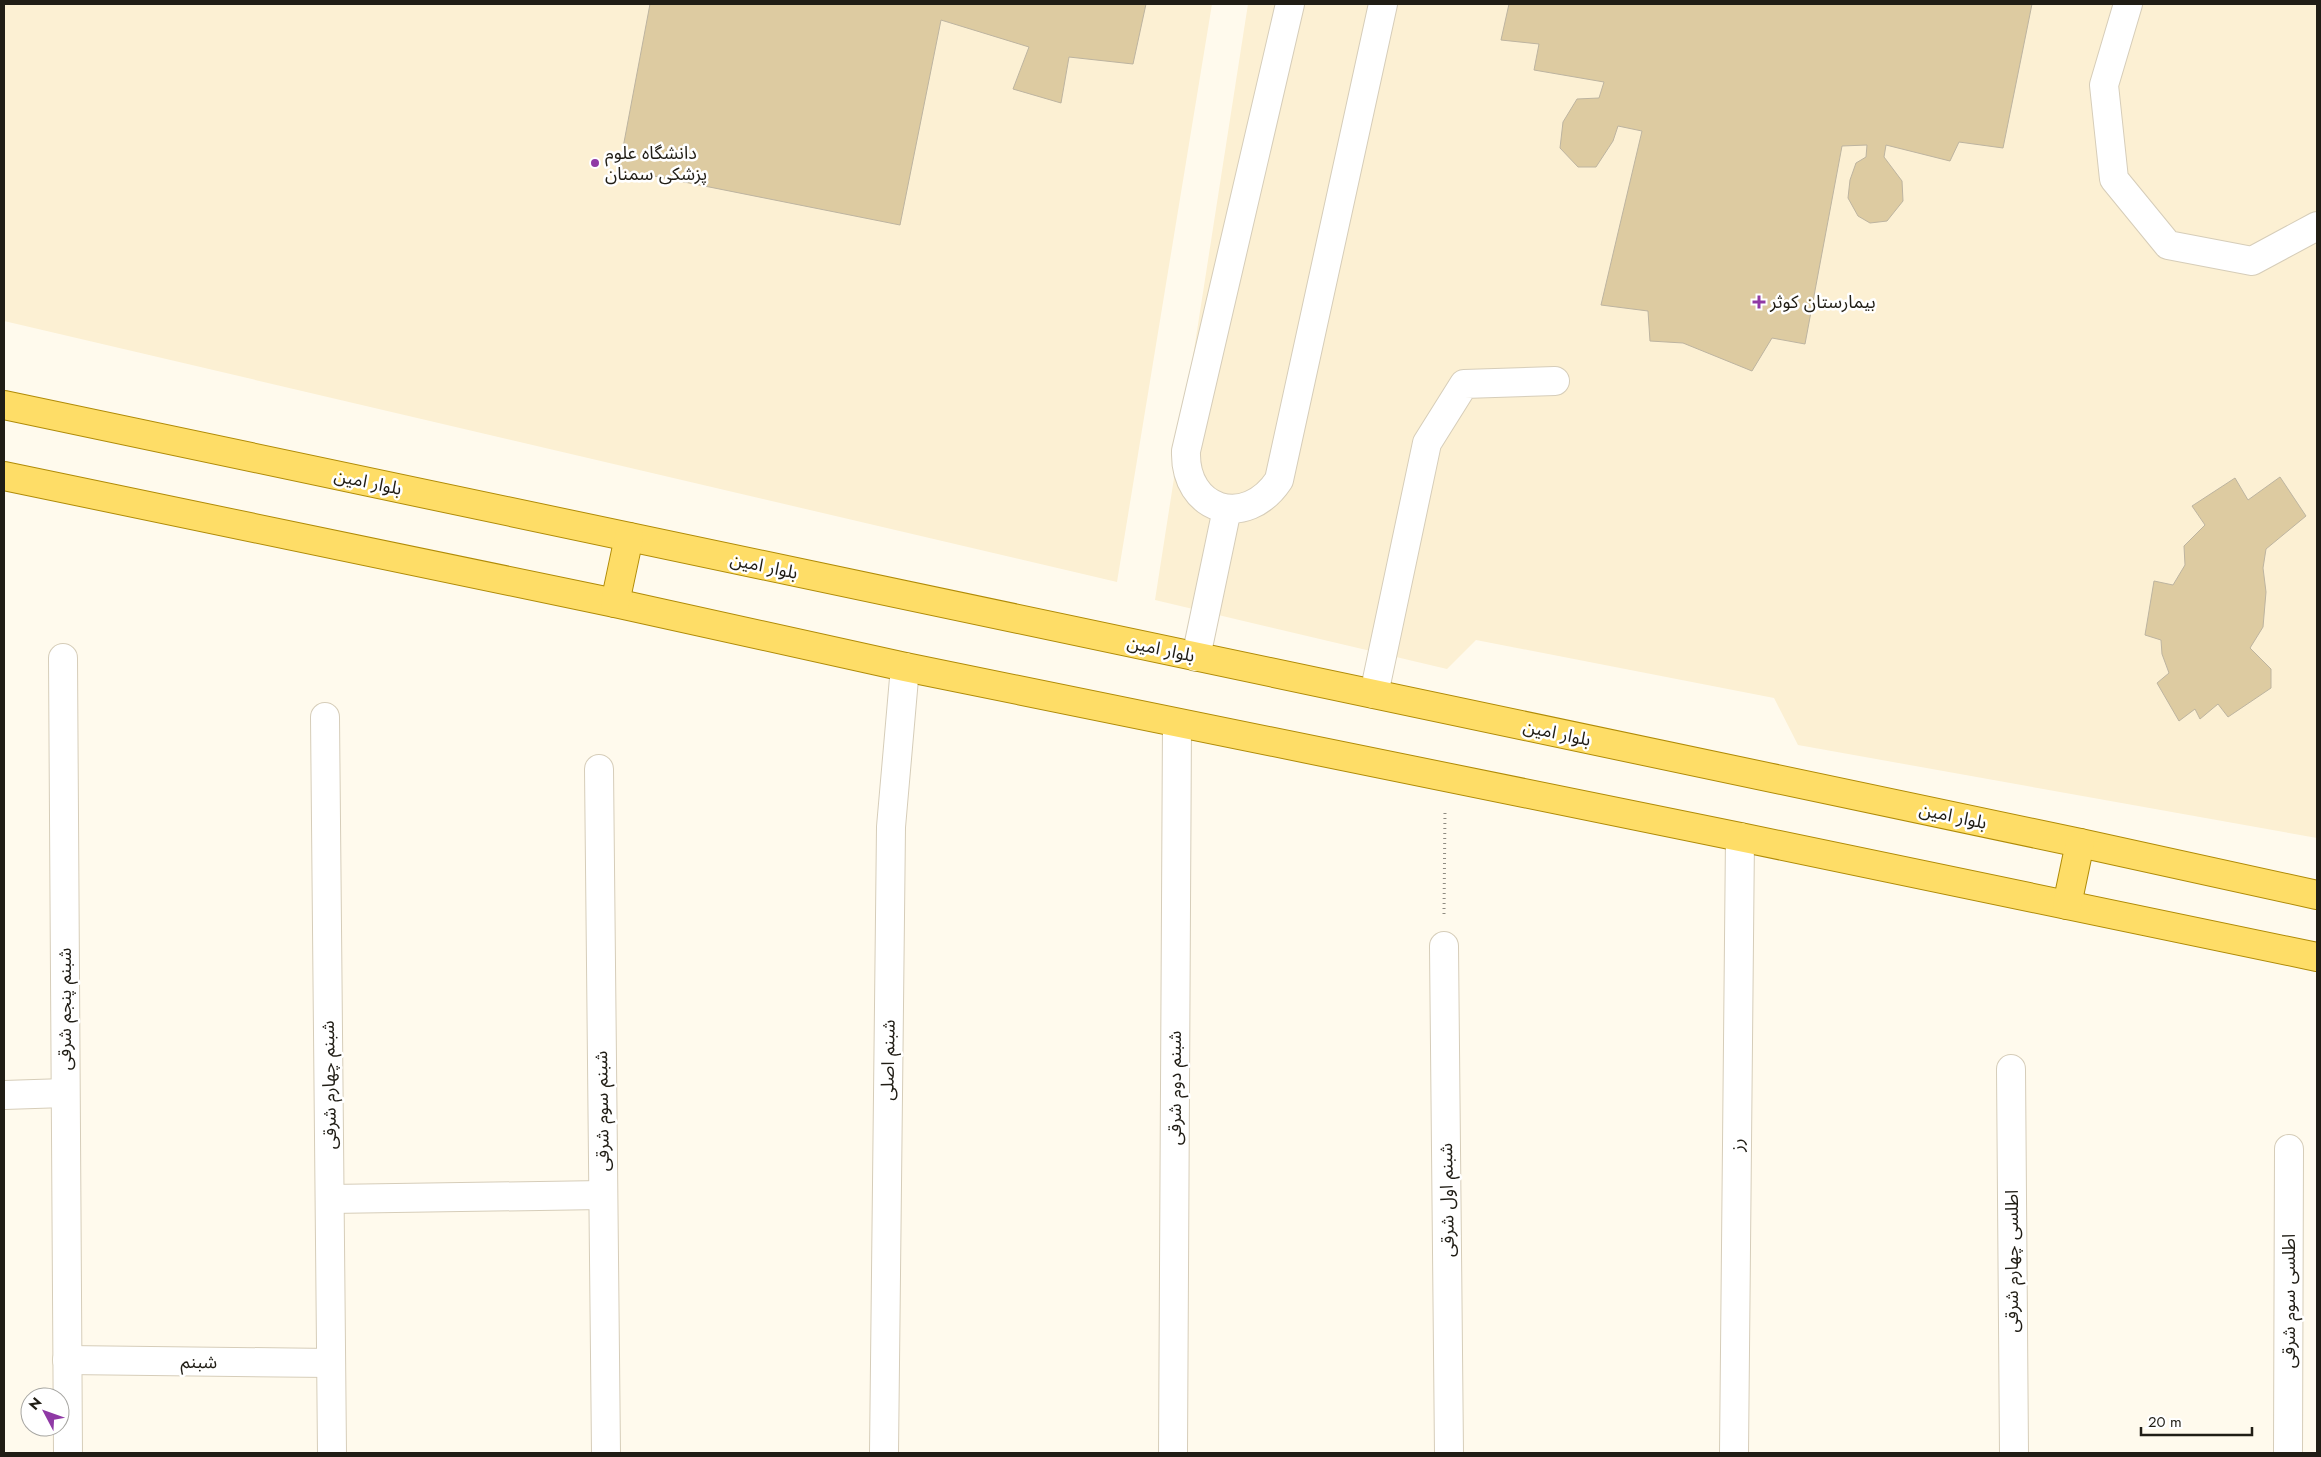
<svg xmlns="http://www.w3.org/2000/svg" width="2321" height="1457" font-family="Jost,'Noto Sans Arabic',sans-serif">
<rect width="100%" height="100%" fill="#fffaed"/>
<g fill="#fcf0d3">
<path d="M4,4H1212L1117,582L4,321Z"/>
<path d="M1248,4H2317V838L1798,745L1774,698L1476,640L1447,669L1155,600Z"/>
</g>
<g fill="#ddcba1" stroke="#bdb4a0">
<path d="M650,4H1146L1133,64L1069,57L1061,103L1013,89L1029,47L941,20L900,225L619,169Z"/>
<path d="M1509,4H2032L2003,148L1959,142L1950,161L1886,145L1884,157L1902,181L1903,201L1887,221L1870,223L1858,216L1848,198L1850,180L1856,163L1866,157L1867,145L1842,146L1805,344L1772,338L1752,371L1683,343L1650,341L1648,311L1601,305L1642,131L1618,126L1613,141L1596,167H1578L1560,148L1563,122L1577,99L1599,98L1604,82L1534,70L1539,44L1501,40Z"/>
<path d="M2280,477L2306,516L2266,549L2263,568L2266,592L2263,627L2250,648L2271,669V688L2228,717L2218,704L2200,719L2195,709L2179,721L2157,683L2169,673L2162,654L2161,640L2145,635L2154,581L2173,585L2185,565L2184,546L2205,525L2192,506L2235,478L2248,500Z"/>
</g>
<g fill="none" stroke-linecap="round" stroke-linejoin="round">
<g stroke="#d6cdb9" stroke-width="30">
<g id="minor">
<path d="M1290,4L1186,451C1184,511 1246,530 1279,480L1383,4"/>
<path d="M2128,4L2104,85L2114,179L2168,245L2252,261L2317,226"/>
<path d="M1196,657L1227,509"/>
<path d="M63,658L68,1453"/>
<path d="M1374,694L1427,443L1464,384L1555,381"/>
<path d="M325,717L332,1453"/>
<path d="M599,769L606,1453"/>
<path d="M1444,946L1449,1453"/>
<path d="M2011,1069L2014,1453"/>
<path d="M4,1095L65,1093"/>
<path d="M330,1199L603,1195"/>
<path d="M67,1360L331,1363"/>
<path d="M884,1453L891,827L905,667"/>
<path d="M1173,1453L1177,723"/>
<path d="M1734,1453L1740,837"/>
<path d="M2288,1453L2289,1149"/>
</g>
</g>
<g stroke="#b08b08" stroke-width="30">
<g id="major">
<path d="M4,405L2080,843L2317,895"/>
<path d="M4,476L615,603L905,667L1740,837L2317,957"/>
<path d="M615,603L629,537"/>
<path d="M2067,905L2080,843"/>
</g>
</g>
<path stroke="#8f8b81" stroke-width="3" stroke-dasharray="1 4" stroke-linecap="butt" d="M1444,914L1445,810"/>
<use href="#minor" stroke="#fff" stroke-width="28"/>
<use href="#major" stroke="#fedd67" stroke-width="28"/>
</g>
<g fill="#8f39a5" stroke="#fff" stroke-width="2">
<circle cx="595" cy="163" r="5"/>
<path d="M1756.5 294.5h5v5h5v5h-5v5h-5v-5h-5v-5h5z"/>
</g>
<g text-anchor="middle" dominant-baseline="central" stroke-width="5" stroke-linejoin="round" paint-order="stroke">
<g font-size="18" fill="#201d15" stroke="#fff" text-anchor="start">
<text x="605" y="153">دانشگاه علوم<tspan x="605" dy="21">پزشکی سمنان</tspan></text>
<text x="1770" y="302">بیمارستان کوثر</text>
</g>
<g font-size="18" fill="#201d15" stroke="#fff">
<text transform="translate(368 482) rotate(12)">بلوار امین</text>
<text transform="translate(764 566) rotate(12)">بلوار امین</text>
<text transform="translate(1161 649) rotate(12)">بلوار امین</text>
<text transform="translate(1557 733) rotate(12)">بلوار امین</text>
<text transform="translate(1953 816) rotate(12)">بلوار امین</text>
<text transform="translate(65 1009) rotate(-90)">شبنم پنجم شرقی</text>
<text transform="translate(888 1060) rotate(-89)">شبنم اصلی</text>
<text transform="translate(329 1085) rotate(-91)">شبنم چهارم شرقی</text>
<text transform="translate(1175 1088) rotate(-90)">شبنم دوم شرقی</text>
<text transform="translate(602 1111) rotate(-91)">شبنم سوم شرقی</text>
<text transform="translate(1737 1145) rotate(-89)">رز</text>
<text transform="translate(1447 1200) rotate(-91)">شبنم اول شرقی</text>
<text transform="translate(2012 1261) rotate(-90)">اطلسی چهارم شرقی</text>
<text transform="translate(2289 1301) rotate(-90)">اطلسی سوم شرقی</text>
<text transform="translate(199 1362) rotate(1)">شبنم</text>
</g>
</g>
<rect width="2321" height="1457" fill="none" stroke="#201d15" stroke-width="10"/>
<g transform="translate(45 1412) rotate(311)"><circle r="24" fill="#ffffff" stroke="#a6a5a1"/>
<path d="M0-4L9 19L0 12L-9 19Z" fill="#8f39a5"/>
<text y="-8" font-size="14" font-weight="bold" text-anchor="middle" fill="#201d15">N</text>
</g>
<path d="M2141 1427v8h111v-8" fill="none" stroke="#201d15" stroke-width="2.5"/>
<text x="2148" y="1427" font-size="15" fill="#201d15" stroke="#ffffff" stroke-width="4" paint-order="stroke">20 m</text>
</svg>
